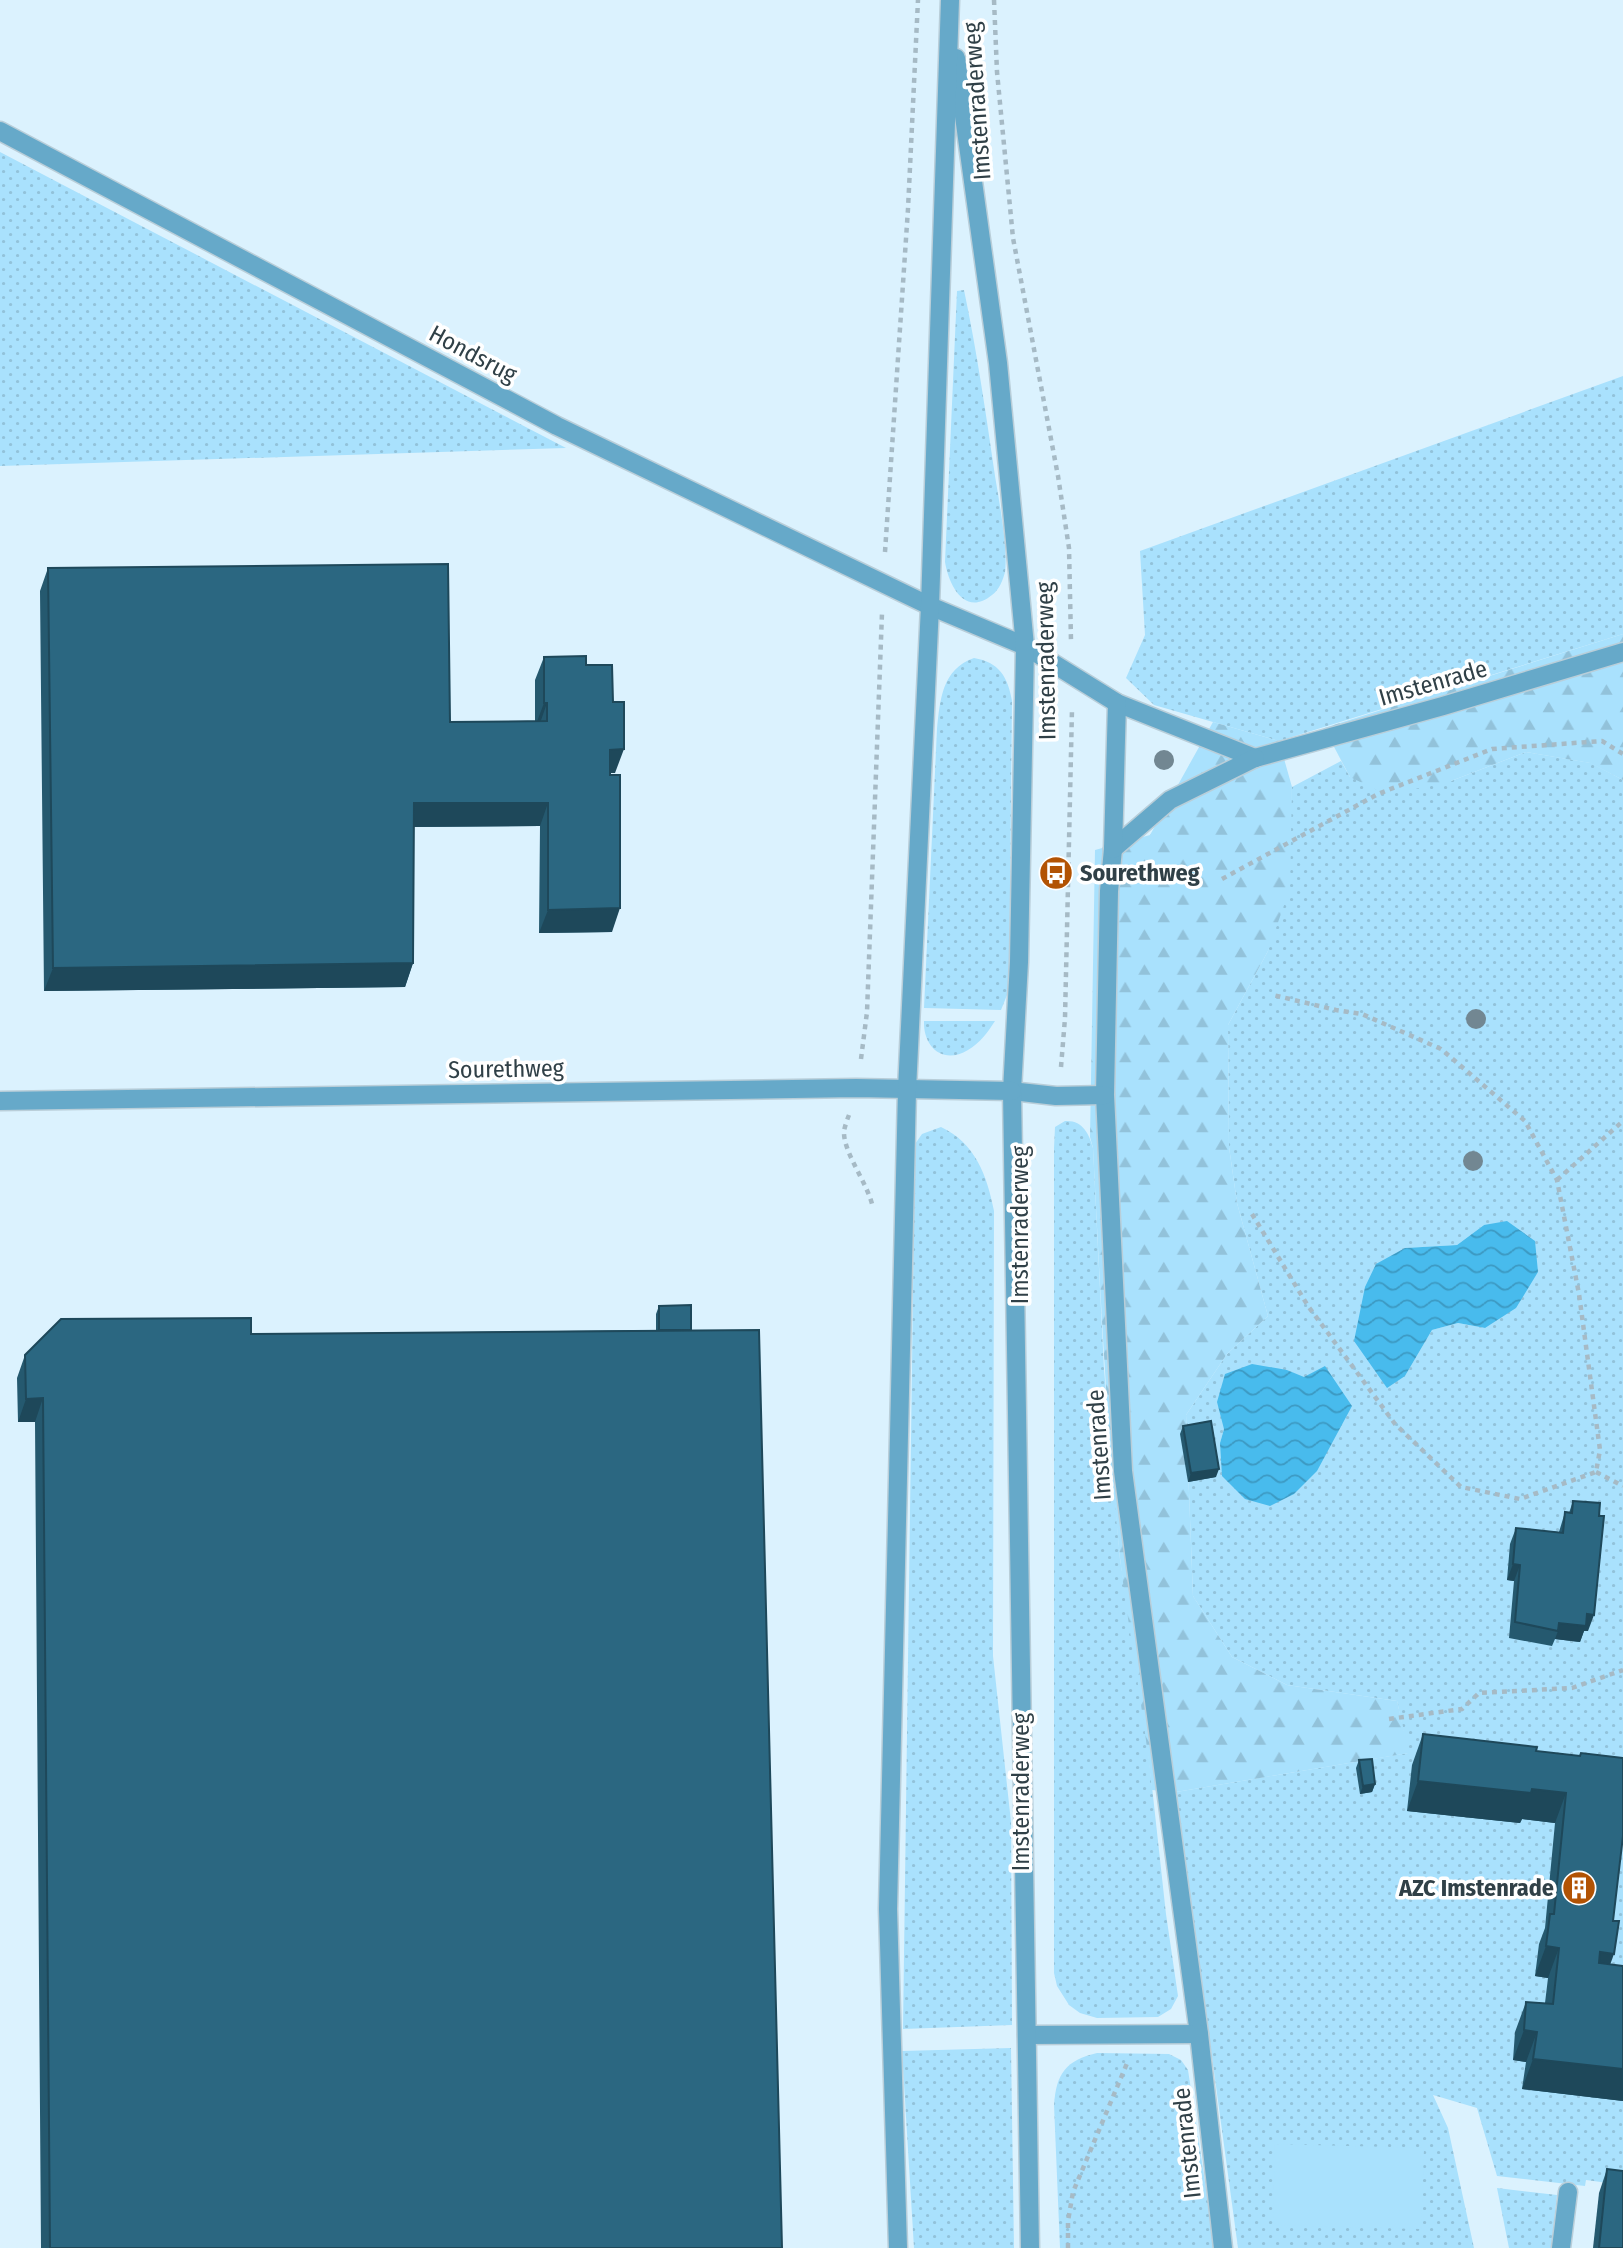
<svg xmlns="http://www.w3.org/2000/svg" width="1623" height="2248" font-family="'Fira Sans Condensed',sans-serif">
<defs>
<pattern id="grass-dots" width="8" height="8" patternUnits="userSpaceOnUse" patternTransform="scale(1.75)"><rect width="8" height="8" fill="#a9e1fd"/><path d="M2 2h.1M6 6h.1" fill="none" stroke="#92c2da" stroke-width="1.8" stroke-linecap="round"/></pattern>
<pattern id="forest-firs" width="22" height="20" patternUnits="userSpaceOnUse" patternTransform="scale(1.75)"><rect width="22" height="20" fill="#a9e1fd"/><path d="M5 1l3.5 6h-7zM16 11l3.5 6h-7z" fill="#92c2da"/></pattern>
<pattern id="water-waves" width="16" height="10" patternUnits="userSpaceOnUse" patternTransform="scale(1.75)"><rect width="16" height="10" fill="#48bbed"/><path d="M0 5q4-4 8 0t8 0" fill="none" stroke="#3c99c2"/></pattern>
</defs>
<rect width="100%" height="100%" fill="#dbf2fe"/>
<g fill="url(#grass-dots)" fill-rule="evenodd">
<path d="M0,152L566,448L0,466Z"/>
<path d="M964,290C977,352 986,414 995,476C999,500 1008,548 1005,572C1003,580 999,590 992,595C965,617 949,586 945,562L957,291Z"/>
<path d="M1623,376V634L1279,741L1154,705L1126,678L1145,635L1140,551Z"/>
<path d="M974,658C999,662 1008,677 1012,701L1009,990L1001,1010L924,1008L937,729C940,700 942,669 974,658Z"/>
<path d="M1526,752L1591,763L1623,780V2185L1586,2180L1585,2186L1497,2176L1477,2108L1433,2095L1448,2128L1474,2248H1238L1176,1792L1408,1753L1397,1701L1287,1685L1232,1657L1193,1596L1186,1415L1227,1354L1268,1316L1237,1203L1229,1147L1228,1025L1268,951L1290,819L1292,787L1341,761L1350,777L1451,781ZM1484,1225L1485,1328L1458,1323L1432,1330L1405,1376V1248L1457,1245ZM1287,1370L1304,1378L1220,1443L1224,1429Z"/>
<path d="M924,1021H995C988,1032 980,1043 968,1050C943,1065 923,1047 924,1021Z"/>
<path d="M1065,1121C1083,1120 1089,1134 1093,1148L1104,1369L1120,1559L1144,1714L1166,1914L1178,1996L1171,2009L1158,2017L1097,2018L1080,2013L1069,2005L1057,1986L1054,1973V1148L1055,1127Z"/>
<path d="M941,1127C975,1143 987,1175 994,1211L993,1656L1011,1822L1012,2025L903,2029L915,1144L922,1134Z"/>
<path d="M1011,2048L1014,2248H914L902,2051Z"/>
<path d="M1097,2053L1169,2054L1181,2060L1188,2070L1215,2248H1060L1054,2105C1056,2074 1066,2060 1097,2053Z"/>
<path d="M1497,2188L1557,2195L1551,2248H1509Z"/>
</g>
<g fill="url(#forest-firs)">
<path d="M1623,634V780L1590,763L1526,752L1451,781L1387,795L1350,777L1324,728Z"/>
<path d="M1213,722L1279,741L1292,787L1290,888L1268,951L1228,1025L1229,1147L1237,1203L1268,1316L1227,1354L1186,1415L1193,1596L1232,1657L1287,1685L1397,1701L1409,1753L1176,1792L1152,1790C1144,1712 1129,1635 1120,1558C1106,1422 1100,1285 1093,1148L1090,1137L1095,850L1150,835Z"/>
</g>
<path fill="#a9e1fd" d="M1275,2144L1424,2148L1421,2229L1273,2225Z"/>
<g fill="url(#water-waves)">
<path d="M1507,1221L1535,1241L1538,1272L1516,1308L1485,1328L1458,1323L1432,1330L1405,1376L1387,1388L1354,1341L1365,1287L1376,1264L1405,1248L1457,1245L1484,1225Z"/>
<path d="M1252,1364L1287,1370L1304,1377L1325,1366L1352,1406L1317,1471L1294,1494L1270,1506L1245,1499L1222,1476L1220,1443L1224,1429L1217,1402L1225,1374Z"/>
</g>
<g fill="none" stroke-linecap="round" stroke-linejoin="round">
<g stroke="#b9ced9" stroke-width="21">
<g id="service">
<path d="M1255,758L1443,706L1623,652"/>
<path d="M1113,849L1109,891L1105,1095L1123,1471L1199,2034L1223,2248"/>
<path d="M1561,2248L1568,2192"/>
</g>
</g>
<g stroke="#b9ced9" stroke-width="21">
<g id="minor">
<path d="M0,131L557,426L930,606L1025,646L1117,703L1255,758"/>
<path d="M1113,849L1170,800L1255,758"/>
<path d="M1113,849L1117,703"/>
<path d="M1012,1091L1056,1096L1105,1095"/>
<path d="M1027,2035L1199,2034"/>
</g>
</g>
<g stroke="#b9ced9" stroke-width="21">
<g id="tertiary">
<path d="M956,58L998,363L1025,646L1019,962L1012,1091L1030,2248"/>
<path d="M0,1101L856,1088L1012,1091"/>
<path d="M898,2248L888,1909L907,1090L930,606L950,0"/>
</g>
</g>
<g stroke="#a6bac5" stroke-width="4.5" stroke-dasharray="5 5" stroke-linecap="butt">
<path d="M994,0L997,72L1013,238L1058,476L1069,548L1071,641"/>
<path d="M885,552L908,209L918,0"/>
<path d="M1222,879L1378,794L1492,749L1602,741L1623,754"/>
<path d="M861,1059L867,1012L882,613"/>
<path d="M1061,1067L1065,1018L1072,709"/>
<path d="M849,1115C847,1120 845,1126 844,1131C843,1153 868,1183 873,1208"/>
<path d="M1557,1180L1623,1121"/>
<path d="M1252,1214L1308,1306L1395,1424L1461,1487L1520,1499L1596,1472L1600,1450L1579,1294L1557,1180L1525,1121L1441,1049L1362,1014L1336,1010L1273,995"/>
<path d="M1596,1472L1623,1486"/>
<path d="M1389,1719L1462,1709L1479,1693L1572,1688L1623,1670"/>
<path d="M1068,2248V2221L1073,2192L1128,2061"/>
</g>
<use href="#service" stroke="#66a9c9" stroke-width="18"/>
<use href="#minor" stroke="#66a9c9" stroke-width="18"/>
<use href="#tertiary" stroke="#66a9c9" stroke-width="18"/>
</g>
<g fill="#728792">
<circle cx="1164" cy="760" r="10"/>
<circle cx="1476" cy="1019" r="10"/>
<circle cx="1473" cy="1161" r="10"/>
</g>
<g fill="#25596f">
<path d="M48,568L450,722L535,721V680L544,657L586,665L615,773H610L612,932L539,933L540,826L414,827L413,963L405,987L44,991L40,591Z"/>
<path d="M659,1306L691,1330L782,2248H41L35,1422H18L17,1378L25,1355L251,1334L656,1330V1314Z"/>
<path d="M1183,1426L1216,1477L1188,1482L1180,1434Z"/>
<path d="M1573,1501L1588,1631H1584L1580,1642L1555,1639L1552,1646L1509,1638L1514,1581L1507,1580L1510,1544L1516,1528L1559,1532L1565,1512L1569,1513Z"/>
<path d="M1423,1734L1536,1751L1580,1756L1613,1921L1610,1964L1623,1966V2101L1522,2089L1526,2062L1513,2060L1515,2032L1526,2002L1545,2003L1548,1978L1535,1976L1539,1944L1545,1928L1555,1823L1522,1819L1520,1823L1407,1811L1412,1765Z"/>
<path d="M1359,1760L1375,1784L1372,1792L1360,1794L1356,1768Z"/>
<path d="M1607,2169L1623,2248H1593L1599,2193Z"/>
</g>
<g fill="#1e485a">
<path d="M544,703H547L539,726L535,727Z"/>
<path d="M624,749L615,773H601L610,750Z"/>
<path d="M414,803H548L540,826L406,827Z"/>
<path d="M620,908L612,932L539,933L548,910Z"/>
<path d="M413,963L405,987L44,991L53,968Z"/>
<path d="M43,1398L35,1422H18L26,1399Z"/>
<path d="M1219,1469L1216,1477L1188,1482L1191,1473Z"/>
<path d="M1513,1564L1520,1565L1514,1581L1507,1580Z"/>
<path d="M1587,1614L1594,1615L1588,1631H1584L1580,1642L1555,1639L1558,1631L1559,1623Z"/>
<path d="M1418,1781L1532,1789L1566,1793L1555,1823L1522,1819L1520,1823L1407,1811Z"/>
<path d="M1375,1784L1372,1792L1360,1794L1363,1786Z"/>
<path d="M1546,1946L1559,1948L1548,1978L1535,1976Z"/>
<path d="M1600,1952L1614,1954L1603,1984L1588,1982Z"/>
<path d="M1524,2030L1537,2032L1526,2062L1513,2060Z"/>
<path d="M1533,2059L1623,2069V2101L1522,2089Z"/>
</g>
<g fill="#2b6781" stroke="#1e485a" stroke-width="2">
<path d="M448,564L450,722L547,721V703H544V657L586,656V665H612L613,702H624V749L610,750V775H620V908L548,910V803H414L413,963L53,968L48,568Z"/>
<path d="M691,1305V1330H659V1306Z"/>
<path d="M251,1318V1334L759,1330L782,2248H50L43,1398L26,1399L25,1355L61,1319Z"/>
<path d="M1211,1421L1219,1469L1191,1473L1183,1426Z"/>
<path d="M1573,1501L1600,1503L1599,1516H1604L1594,1615L1587,1614L1586,1626L1559,1623L1558,1631L1515,1622L1520,1565L1513,1564L1516,1528L1563,1533L1565,1512L1572,1513Z"/>
<path d="M1423,1734L1537,1747L1536,1751L1580,1756L1581,1753L1623,1758V1836L1613,1921H1619L1614,1954L1600,1952L1599,1963L1623,1966V2069L1533,2059L1537,2032L1524,2030L1526,2002L1553,2004L1559,1948L1546,1946L1550,1914H1554L1566,1793L1532,1789L1531,1793L1418,1781Z"/>
<path d="M1372,1759L1375,1784L1363,1786L1359,1760Z"/>
<path d="M1607,2169L1623,2171V2248H1599Z"/>
</g>
<defs>
<g id="bus-disc" transform="scale(1.75)"><circle r="9.5" fill="#b25304" stroke="#fff"/><path d="M-5-6H5V4H4V6H2V4H-2V6H-4V4H-5ZM-3.5-4V0h7V-4ZM-3.5 1.2v1.5H-2V1.2ZM2 1.2v1.5H3.5V1.2Z" fill="#fff"/></g>
<g id="building-disc" transform="scale(1.75)"><circle r="9.5" fill="#b25304" stroke="#fff"/><path d="M-4-6H4V6H1V3H-1V6H-4ZM-2.5-4.3h1.7v1.8h-1.7ZM.8-4.3h1.7v1.8H.8ZM-2.5-1h1.7V.8h-1.7ZM.8-1h1.7V.8H.8Z" fill="#fff"/></g>
</defs>
<g fill-rule="evenodd">
<use href="#bus-disc" x="1056" y="873"/>
<use href="#building-disc" x="1579" y="1888"/>
</g>
<g text-anchor="middle" dominant-baseline="central" stroke-width="7" stroke-linejoin="round" paint-order="stroke">
<g font-size="24" fill="#304047" stroke="#fff">
<text transform="translate(977 101) rotate(-94)">Imstenraderweg</text>
<text transform="translate(473 354) rotate(28)">Hondsrug</text>
<text transform="translate(1046 661) rotate(-91)">Imstenraderweg</text>
<text transform="translate(1433 683) rotate(-16)">Imstenrade</text>
<text transform="translate(506 1069) rotate(-1)">Sourethweg</text>
<text transform="translate(1020 1225) rotate(-90)">Imstenraderweg</text>
<text transform="translate(1099 1445) rotate(-94)">Imstenrade</text>
<text transform="translate(1021 1792) rotate(-90)">Imstenraderweg</text>
<text transform="translate(1187 2143) rotate(-96)">Imstenrade</text>
</g>
<g font-size="24" font-weight="bold" fill="#304047" stroke="#fff" text-anchor="start">
<text x="1080" y="873">Sourethweg</text>
<text x="1554" y="1888" text-anchor="end">AZC Imstenrade</text>
</g>
</g>
</svg>
